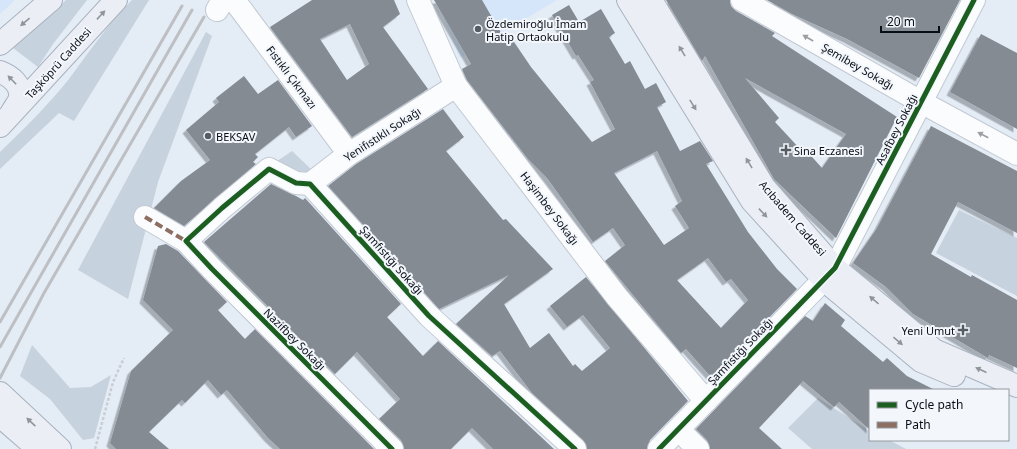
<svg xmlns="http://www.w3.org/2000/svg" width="1017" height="449" font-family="'Noto Sans',sans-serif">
<defs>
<filter id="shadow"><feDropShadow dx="-3.5" dy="3.5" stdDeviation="0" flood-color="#0004"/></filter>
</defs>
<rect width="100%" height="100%" fill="#e4ecf6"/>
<g fill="#d5e6fa">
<path d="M0,0H15L0,14Z"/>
<path d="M436,0H557L460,58Z"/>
</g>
<g fill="#c7d2df">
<path d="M66,0H87L53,44L38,67L13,48Z"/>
<path d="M132,0H149L74,121L59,113L0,169V152C24,129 48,105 69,79C90,51 107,25 132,0Z"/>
<path d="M206,32L212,36L158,182L128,299L78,270Z"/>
<path d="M292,151L316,174L308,180L270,166Z"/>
<path d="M959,210L1017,238V296L936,253Z"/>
<path d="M32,345L70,388L91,387L111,375L94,438L83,440L50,399L20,376Z"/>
<path d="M818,398L870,431V440H889L906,449H812L788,428Z"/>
</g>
<g fill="#848b93" fill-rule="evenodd" filter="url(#shadow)">
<path d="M312,0H394L400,14L383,27L428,89L352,137L270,27ZM350,24L369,64L347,80L320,39Z"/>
<path d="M434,0H482L507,43L512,39L531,67L592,142L615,129L590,82L594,80L578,55L576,56L552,15L569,5L579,22L601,9L615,33L609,37L625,64L630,61L645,89L656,83L666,102L657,107L680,151L700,141L713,161L706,164L748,232L777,269L797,289L711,377L686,349L681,353L605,261L625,245L613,228L593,242L547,178L528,159L467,80L462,69L471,64ZM657,151L682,201L675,206L689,228L664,245L614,173ZM708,258L726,282L731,279L748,300L721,328L677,280Z"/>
<path d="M666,0H730L731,6L736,11L775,33L772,36L897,117L836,238L774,179L705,56L702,61ZM745,78L846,134L822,168L804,148L801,150L775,122L779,118Z"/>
<path d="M767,0H960L919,78L847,39L792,14Z"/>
<path d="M981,34L1017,53V129L950,92Z"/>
<path d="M244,76L258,94L278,80L312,126L296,137L289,127L255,154L258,157L253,162L256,164L184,226L154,208L181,181L210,160L186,130L219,102L216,98Z"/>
<path d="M443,109L464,137L446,151L503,220L506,219L553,269L504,304L530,348L549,333L573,366L575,364L582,371L610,348L583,315L567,327L550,306L586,277L688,401L650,440L647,449H587L583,440L532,393L500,351L492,356L456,324L509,275L439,309L328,186L356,164Z"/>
<path d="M931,126L1017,171V233L958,202L931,254L971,277L972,275L1017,300V368L989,355L988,358L913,314L886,287L853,263L877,228Z"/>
<path d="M271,184L296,196L303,200L305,198L401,304L387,317L423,356L438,341L554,449H493L472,428L451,449H404L401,440L379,419L400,399L357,352L335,374L204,242Z"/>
<path d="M166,244L178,251L227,302L218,310L245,339L255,329L374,449H280L268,438L227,390L221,395L208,380L185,403L182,400L149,432L169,449H116L110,443L131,371L173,330L143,300L158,246Z"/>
<path d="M825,303L845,320L841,326L883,362L887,358L907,376L935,390H870V430L839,402L834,407L803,381L759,428L782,449H710L707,440L696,429L805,316L813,321Z"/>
</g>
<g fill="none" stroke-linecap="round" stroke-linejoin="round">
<g stroke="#c3c9d2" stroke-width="24">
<g id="minor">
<path d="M234,0L349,154"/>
<path d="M418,0L456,86L617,297L706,401"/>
<path d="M742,0L921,102L1017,154"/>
<path d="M217,10L223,0"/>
<path d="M310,184L349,154L456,86"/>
<path d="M145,217L186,241L212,269L392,449"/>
<path d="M186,241L222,208L269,169L296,183L310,184L429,316L575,449"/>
<path d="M679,430L698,449"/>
<path d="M659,449L835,268L974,0"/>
</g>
</g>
<g stroke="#a9b2be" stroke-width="24">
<g id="major">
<path d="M628,0L752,201L824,280L921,361L954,375"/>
<path d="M651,0L764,187L835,268L934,350L1017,386"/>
<path d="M0,44L51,0"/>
<path d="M0,72C11,76 22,85 20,98C19,102 14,108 12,112"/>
<path d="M0,126L116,0"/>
<path d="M0,393L60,449"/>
<path d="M0,416L38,449"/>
</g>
</g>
<path stroke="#cacdd1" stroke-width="2.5" stroke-dasharray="3 2" stroke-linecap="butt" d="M95,449L113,382L124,358"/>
<use href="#minor" stroke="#fbfcfe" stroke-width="22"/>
<use href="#major" stroke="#ebeff5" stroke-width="22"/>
<g stroke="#bdbfc2" stroke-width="3">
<path d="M0,322L182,6"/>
<path d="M0,347L192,10"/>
<path d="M0,378L44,293L204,17"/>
</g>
<path stroke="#8d6e63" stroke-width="4" stroke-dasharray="8 4" stroke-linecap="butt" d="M145,217L186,241"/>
<g stroke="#f3f7fc" stroke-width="8">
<g id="cycleway">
<path d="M392,449L212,269L186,241L222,208L269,169L296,183L310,184L429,316L575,449"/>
<path d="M659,449L835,268L974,0"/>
</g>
</g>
<use href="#cycleway" stroke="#1b5e20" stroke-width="5"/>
</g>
<defs><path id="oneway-solid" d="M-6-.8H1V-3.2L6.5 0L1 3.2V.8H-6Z"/></defs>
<g fill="#90959c">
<use href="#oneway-solid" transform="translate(101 15) rotate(-47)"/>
<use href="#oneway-solid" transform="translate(25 22) rotate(140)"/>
<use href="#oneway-solid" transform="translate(682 51) rotate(-121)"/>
<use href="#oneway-solid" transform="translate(12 80) rotate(-134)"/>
<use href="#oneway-solid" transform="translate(693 105) rotate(58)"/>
<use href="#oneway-solid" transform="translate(749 163) rotate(-121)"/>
<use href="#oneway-solid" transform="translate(763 213) rotate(47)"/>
<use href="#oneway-solid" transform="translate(874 300) rotate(-140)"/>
<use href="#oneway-solid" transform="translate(898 341) rotate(40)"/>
<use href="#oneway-solid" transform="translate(981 370) rotate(-156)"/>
<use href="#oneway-solid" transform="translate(31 422) rotate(-137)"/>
</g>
<g fill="#9a9da1">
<use href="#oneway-solid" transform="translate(808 38) rotate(-150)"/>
<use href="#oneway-solid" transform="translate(983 135) rotate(-152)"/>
</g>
<g fill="#555c64" stroke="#f3f7fc" stroke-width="1.5">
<circle cx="478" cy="29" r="4"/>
<circle cx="208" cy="136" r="4"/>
<path d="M784 144h4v4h4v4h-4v4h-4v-4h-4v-4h4z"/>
<path d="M961 324h4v4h4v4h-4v4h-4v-4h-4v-4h4z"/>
</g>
<g text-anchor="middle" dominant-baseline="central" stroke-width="4" stroke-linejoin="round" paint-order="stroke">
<g font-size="11" fill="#080e16" stroke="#f3f7fc" text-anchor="start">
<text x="486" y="23">Özdemiroğlu İmam<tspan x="486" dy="13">Hatip Ortaokulu</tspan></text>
<text x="216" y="136">BEKSAV</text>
<text x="794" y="150">Sina Eczanesi</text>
<text x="955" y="330" text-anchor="end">Yeni Umut</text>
</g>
<g font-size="11" fill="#080e16" stroke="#f3f7fc">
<text transform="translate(58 63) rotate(-48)">Taşköprü Caddesi</text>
<text transform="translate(858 66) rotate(30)">Şemibey Sokağı</text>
<text transform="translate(292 77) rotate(53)">Fıstıklı Çıkmazı</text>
<text transform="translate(896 129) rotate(-63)">Asafbey Sokağı</text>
<text transform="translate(382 134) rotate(-33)">Yenifıstıklı Sokağı</text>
<text transform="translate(550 208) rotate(53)">Haşimbey Sokağı</text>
<text transform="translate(793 218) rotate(49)">Acıbadem Caddesi</text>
<text transform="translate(392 260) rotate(48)">Şamfıstığı Sokağı</text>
<text transform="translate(295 339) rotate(45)">Nazifbey Sokağı</text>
<text transform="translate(740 351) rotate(-46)">Şamfıstığı Sokağı</text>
</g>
</g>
<rect x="869" y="389" width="140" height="52" fill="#f3f7fc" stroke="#959aa0"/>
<rect x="877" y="402" width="20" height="6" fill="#1b5e20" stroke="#959aa0"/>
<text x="905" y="409" font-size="12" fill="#080e16">Cycle path</text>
<rect x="877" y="422" width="20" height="6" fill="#8d6e63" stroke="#959aa0"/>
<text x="905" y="429" font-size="12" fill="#080e16">Path</text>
<path d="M881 26v6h58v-6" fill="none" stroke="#080e16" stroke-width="2"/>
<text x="887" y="26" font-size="12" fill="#080e16" stroke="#f3f7fc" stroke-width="3" paint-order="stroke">20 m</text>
</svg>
